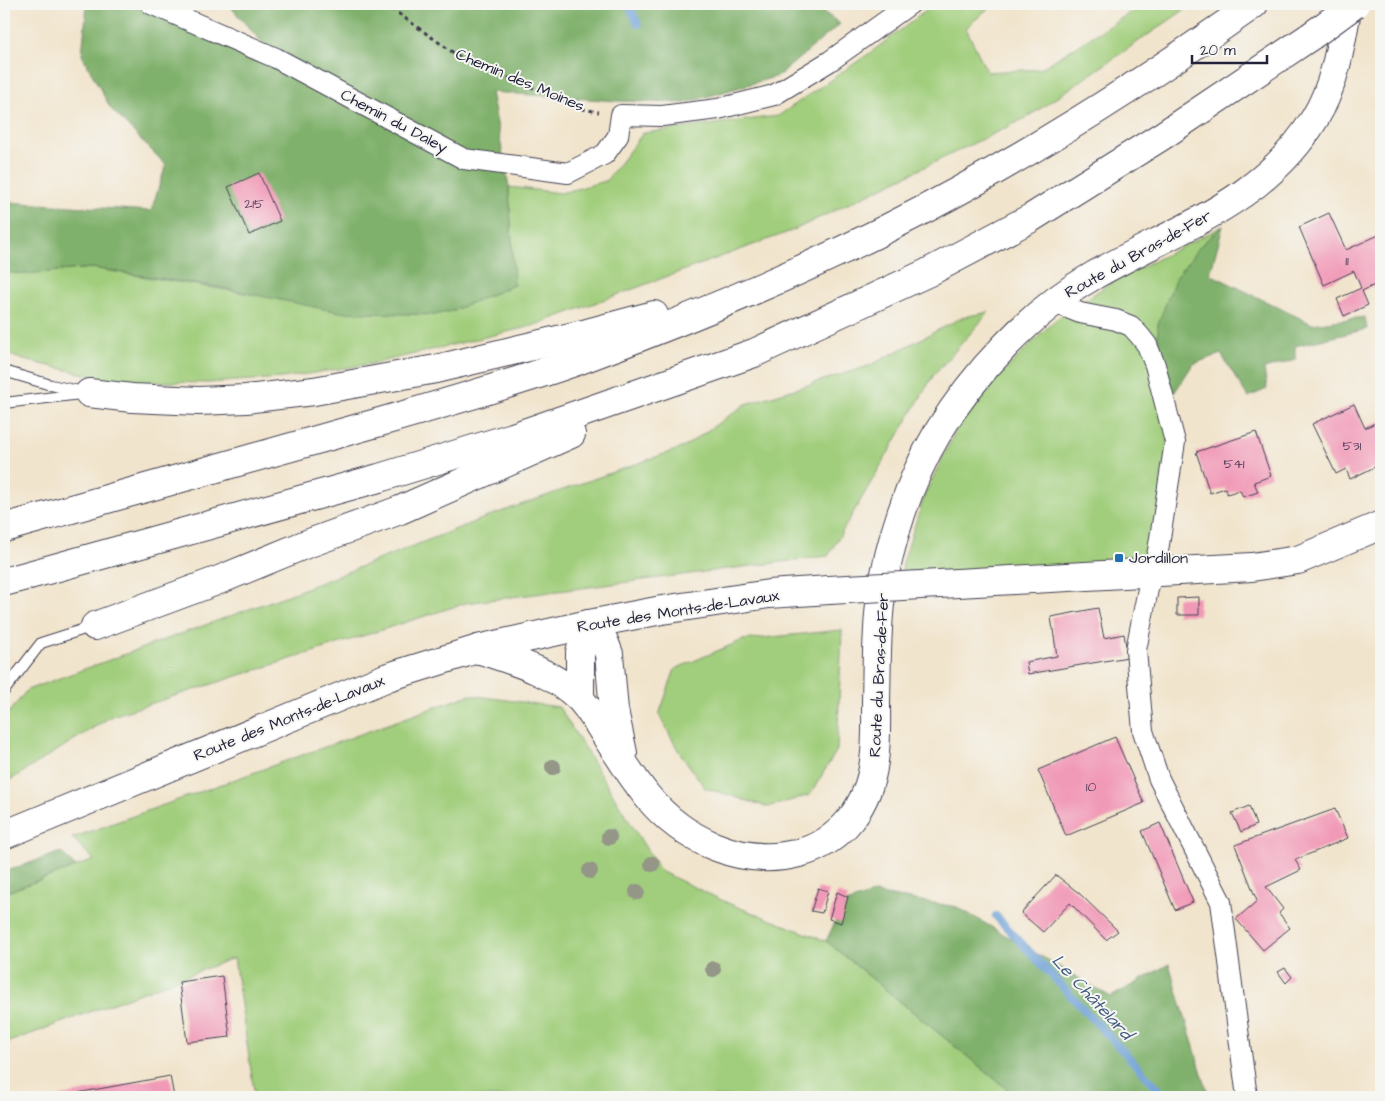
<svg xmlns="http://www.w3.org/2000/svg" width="1385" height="1101" font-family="'Architects Daughter',sans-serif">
<rect width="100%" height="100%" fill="#f6f6f2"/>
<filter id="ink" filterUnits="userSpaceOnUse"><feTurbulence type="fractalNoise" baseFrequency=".02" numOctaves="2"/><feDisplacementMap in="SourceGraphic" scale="10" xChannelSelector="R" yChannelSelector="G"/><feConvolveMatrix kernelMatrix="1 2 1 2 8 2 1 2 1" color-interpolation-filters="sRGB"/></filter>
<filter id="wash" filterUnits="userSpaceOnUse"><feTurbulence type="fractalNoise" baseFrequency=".0096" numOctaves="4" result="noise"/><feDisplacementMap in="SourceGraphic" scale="20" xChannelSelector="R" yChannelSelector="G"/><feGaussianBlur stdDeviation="1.12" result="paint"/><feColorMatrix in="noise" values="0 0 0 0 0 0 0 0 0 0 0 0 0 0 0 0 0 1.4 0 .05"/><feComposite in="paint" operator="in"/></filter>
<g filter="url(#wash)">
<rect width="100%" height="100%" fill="#f1e4cc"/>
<g fill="#a1ce7c" stroke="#62785c">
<path d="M935,4H993L966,28L987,72L1040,69L1128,14L1141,4H1193L1028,117L794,230L532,326L376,363L282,378L207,383L115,381L24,360L4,353V272L26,274L92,268L257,295L434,315L514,285L509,187L561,193L606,181L643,133L778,116L870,53Z"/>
<path d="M1223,226L1201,245L1158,324L1175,442L1153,573L901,585L903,562L925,494L957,428L992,383L1055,320L1112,282Z"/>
<path d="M989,312L933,376L828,556L466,603L112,716L4,784V719L27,690L296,592L492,515L684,447L746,404L869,366L963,317Z"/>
<path d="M842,630L837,750L810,795L768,807L705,788L678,750L659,715L675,669L743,640Z"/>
<path d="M469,695L559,707L660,871L730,904L826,941L1017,1097H255L234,958L4,1044V893L94,860L72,838Z"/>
</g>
<g fill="#80b16c" stroke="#516a54">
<path d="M87,4H151L275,57L228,4H813L840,24L778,76L685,103L617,101L491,92L509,187L514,285L452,311L434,315L339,312L222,288L92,268L26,274L4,272V202L151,211L166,165L111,109L82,55Z"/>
<path d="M1223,226L1210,274L1312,324L1365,317L1367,329L1295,346V360L1264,369L1267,389L1248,397L1221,354L1193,364L1165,407L1158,360V324L1176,277L1201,245Z"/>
<path d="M61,852L76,867L4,893V872Z"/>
<path d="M874,893L957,907L1111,997L1169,964L1209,1097H1017L826,941L844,904Z"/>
</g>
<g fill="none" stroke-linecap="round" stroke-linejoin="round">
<g stroke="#679dd4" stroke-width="8">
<path d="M628,4L638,24"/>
<path d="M996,916L1166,1097"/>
</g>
</g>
<g id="blocks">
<g fill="#f19ab7">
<path d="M259,173L280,221L249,235L228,187Z"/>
<path d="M1329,213L1346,250L1381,234V282L1362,291L1368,305L1344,316L1337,299L1361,288L1354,271L1324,285L1299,227Z"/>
<path d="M1354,404L1365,428L1379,421L1381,425V464L1350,479L1346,469L1336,474L1312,424Z"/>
<path d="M1256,432L1271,476L1254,482L1258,492L1243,497L1240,490L1227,494L1225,488L1210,493L1196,452Z"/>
<path d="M1199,597V615H1177V598Z"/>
<path d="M1098,608L1104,638L1124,634L1128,657L1028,674L1026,662L1057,656L1051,617Z"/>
<path d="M1115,737L1144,803L1066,836L1038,770Z"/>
<path d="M1249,806L1256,825L1241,832L1232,813Z"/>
<path d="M1335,809L1348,838L1295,860L1301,870L1266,887L1283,909L1279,913L1290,928L1263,950L1236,919L1257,901L1235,845Z"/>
<path d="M1160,823L1193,902L1175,910L1142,831Z"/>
<path d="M1056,875L1080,894L1118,931L1106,940L1070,903L1043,932L1021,913Z"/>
<path d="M818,888L828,891L822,913L811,911Z"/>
<path d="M837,892L848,897L841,923L829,919Z"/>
<path d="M1285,968L1292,977L1286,983L1278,972Z"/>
<path d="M222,976L230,1037L187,1042L179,982Z"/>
<path d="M170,1076L174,1097H60V1096Z"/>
</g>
</g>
</g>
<g filter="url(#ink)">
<use href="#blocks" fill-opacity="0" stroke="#413f51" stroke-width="1"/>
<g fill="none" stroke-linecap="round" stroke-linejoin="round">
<g stroke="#413f51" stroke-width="12">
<g id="lane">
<path d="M4,371L51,385L88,393"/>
<path d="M4,403L81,394"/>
<path d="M4,691L41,643L94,626"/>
</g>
</g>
<g stroke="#413f51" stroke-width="22">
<g id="street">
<path d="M151,4L276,58L464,159L568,173L605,154L618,136L621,115L662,116L718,109L774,95L830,61L910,4"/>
<path d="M1053,302L1080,313L1116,320L1131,326L1140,336L1147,345L1155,365L1175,442L1158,551L1148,589L1136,650L1143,731L1159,779L1221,902L1247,1097"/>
</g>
</g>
<g stroke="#413f51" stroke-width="30">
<g id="secondary">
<path d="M939,584L1252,567L1298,560L1381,525"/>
<path d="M589,624L604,641L609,654L614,710L623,753"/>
<path d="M478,649C513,661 551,671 578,697C591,709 606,738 617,753C626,767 636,782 647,796C683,840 742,868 799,853C842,842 869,804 874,761C877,741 876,720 876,701C877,666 876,631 881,596C889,543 909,481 937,434C973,374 1031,311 1093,276C1174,229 1264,203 1315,118C1336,83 1341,43 1348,4"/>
<path d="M580,698V652L589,624"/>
<path d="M4,835L388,677L478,649L589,624L662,610L769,594L829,590"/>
</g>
</g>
<g stroke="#413f51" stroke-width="30">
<g id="highway">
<path d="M89,393L132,398L199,401L246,399L314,391L436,369L587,333L654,315"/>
<path d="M4,528C129,492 255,458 380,422C446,403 512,384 577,361C682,322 786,279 886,229C1014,165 1137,87 1254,4"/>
<path d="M4,582L379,478L513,437L754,353L927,273L1031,218L1162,136L1311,36"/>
<path d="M95,626L219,580L304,545L400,510L571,434"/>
</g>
</g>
<path stroke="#413f51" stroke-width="3" stroke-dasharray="4 4" stroke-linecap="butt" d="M385,4L458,56L583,109L599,112"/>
<use href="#lane" stroke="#fff" stroke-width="10"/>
<use href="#street" stroke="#fff" stroke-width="20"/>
<use href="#secondary" stroke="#fff" stroke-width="28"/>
<use href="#highway" stroke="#fff" stroke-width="28"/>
<g stroke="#413f51" stroke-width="30" stroke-linecap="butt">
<path id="secondary-bridge" d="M829,590L939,584"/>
</g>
<g stroke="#413f51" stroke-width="30" stroke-linecap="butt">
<path id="highway-bridge" d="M1311,36L1355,4"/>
</g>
<use href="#secondary-bridge" stroke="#fff" stroke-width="28"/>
<use href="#highway-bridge" stroke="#fff" stroke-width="28"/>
</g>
<g fill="#949687">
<circle cx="553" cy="767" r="8"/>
<circle cx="609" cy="837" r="8"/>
<circle cx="652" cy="864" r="8"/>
<circle cx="590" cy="871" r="8"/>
<circle cx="637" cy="892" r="8"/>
<circle cx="713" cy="969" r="8"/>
</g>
</g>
<rect fill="#1f6fb2" stroke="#f6f6f2" stroke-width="2" x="1114" y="553" width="10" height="10" rx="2.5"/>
<g text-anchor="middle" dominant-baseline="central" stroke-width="4" stroke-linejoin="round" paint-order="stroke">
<g font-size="14" fill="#56405a">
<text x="254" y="204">215</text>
<text x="1347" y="261">11</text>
<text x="1352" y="446">531</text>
<text x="1234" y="464">541</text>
<text x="1091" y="787">10</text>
</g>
<g font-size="16" fill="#22223b" stroke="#f6f6f2">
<text transform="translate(520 80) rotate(23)">Chemin des Moines</text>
<text transform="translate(394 121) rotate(28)">Chemin du Daley</text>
<text transform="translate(1138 254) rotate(-29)">Route du Bras-de-Fer</text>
<text transform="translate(678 611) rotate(-9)">Route des Monts-de-Lavaux</text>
<text transform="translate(879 675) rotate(-87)">Route du Bras-de-Fer</text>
<text transform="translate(289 718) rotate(-22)">Route des Monts-de-Lavaux</text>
</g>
<g font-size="16" fill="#22223b" stroke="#f6f6f2" text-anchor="start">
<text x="1129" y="558">Jordillon</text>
</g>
<g font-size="18" font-style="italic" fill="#415980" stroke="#f6f6f2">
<text transform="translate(1092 997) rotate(47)">Le Châtelard</text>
</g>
</g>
<rect width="1385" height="1101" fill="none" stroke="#f6f6f2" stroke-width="20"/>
<path d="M1192 55v8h75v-8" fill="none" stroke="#22223b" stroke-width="2.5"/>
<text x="1200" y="55" font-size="15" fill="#22223b" stroke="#f6f6f2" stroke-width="4" paint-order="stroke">20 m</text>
</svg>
